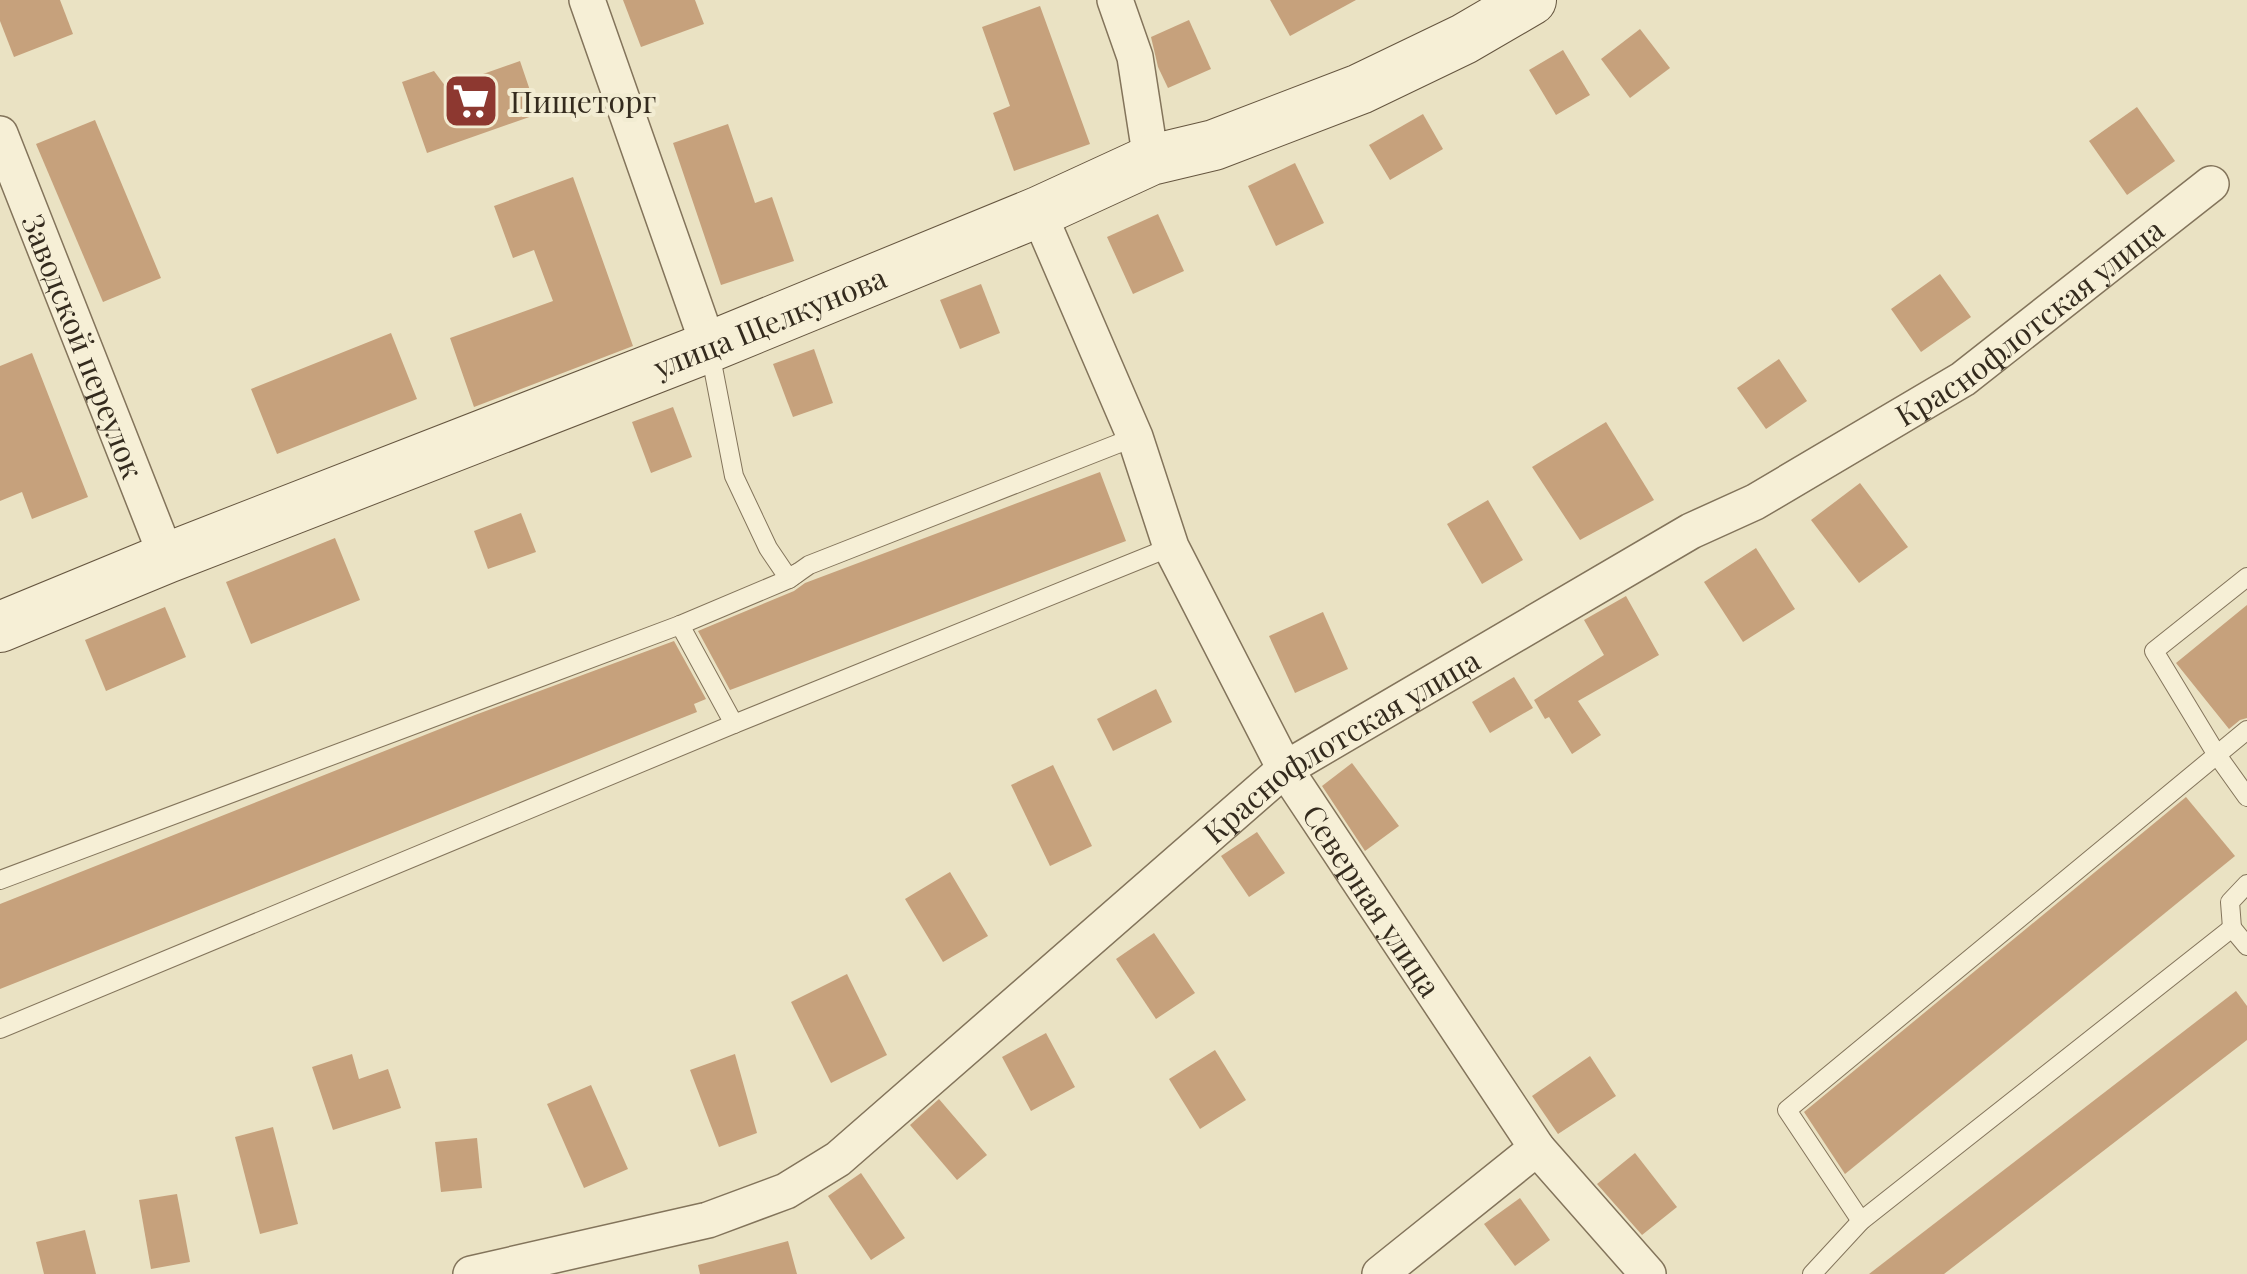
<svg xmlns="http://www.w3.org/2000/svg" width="2247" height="1274" font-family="'Playfair Display',serif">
<rect width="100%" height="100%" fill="#eae2c3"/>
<g fill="#c6a17c">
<path d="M0,0H60L73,34L14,57L0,21Z"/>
<path d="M623,0H695L704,24L641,47Z"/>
<path d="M1270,0H1356L1290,36Z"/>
<path d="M1040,6L1090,144L1014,171L993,113L1010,106L982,27Z"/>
<path d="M1189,20L1211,69L1168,88L1158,67L1151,37Z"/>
<path d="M1640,29L1670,68L1630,98L1601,59Z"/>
<path d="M1563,50L1590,95L1556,115L1529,70Z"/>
<path d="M520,61L538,114L427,153L402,82L434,71L446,87Z"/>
<path d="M2137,107L2175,161L2127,195L2089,141Z"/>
<path d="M1423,114L1443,149L1390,180L1369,145Z"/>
<path d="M95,120L161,278L103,302L36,144Z"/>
<path d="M728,124L755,203L772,197L794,261L721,285L673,143Z"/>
<path d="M1295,163L1324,223L1276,246L1248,186Z"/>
<path d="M573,177L633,346L474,407L450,338L553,301L534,250L513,258L494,206Z"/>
<path d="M1158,214L1184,271L1133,294L1107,237Z"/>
<path d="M1940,274L1971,317L1921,352L1891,309Z"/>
<path d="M981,284L1000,333L960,349L940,300Z"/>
<path d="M391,333L417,399L277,454L251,389Z"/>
<path d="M814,349L833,403L793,417L773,364Z"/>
<path d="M32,353L88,497L32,519L22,492L0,501V366Z"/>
<path d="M1779,359L1807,401L1766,429L1737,388Z"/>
<path d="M673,407L692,457L651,473L632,422Z"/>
<path d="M1606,422L1654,500L1580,540L1532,467Z"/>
<path d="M1100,472L1126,541L730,690L698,631L794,591L805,583Z"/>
<path d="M1860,483L1908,547L1859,583L1811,520Z"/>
<path d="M1488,500L1523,560L1482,584L1447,524Z"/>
<path d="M521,513L536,552L488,569L474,531Z"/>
<path d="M335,538L360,600L251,644L226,582Z"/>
<path d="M1756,548L1795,609L1743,642L1704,582Z"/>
<path d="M1626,596L1659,655L1578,701L1601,735L1572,754L1549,717L1545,719L1534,700L1604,655L1584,620Z"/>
<path d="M2247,605V718L2240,720L2229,729L2176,663Z"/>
<path d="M165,607L186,657L106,691L85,640Z"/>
<path d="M1323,612L1348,669L1295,693L1269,636Z"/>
<path d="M674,641L706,699L694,704L697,712L0,989V904L475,715Z"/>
<path d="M1514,677L1533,708L1490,733L1472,702Z"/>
<path d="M1156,689L1172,722L1113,751L1097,719Z"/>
<path d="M1352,763L1399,826L1365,851L1322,786Z"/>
<path d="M1053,765L1092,846L1050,866L1011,785Z"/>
<path d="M2186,797L2235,856L1845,1174L1804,1112Z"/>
<path d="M1257,832L1285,873L1249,897L1221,856Z"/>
<path d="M950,872L988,936L943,962L905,899Z"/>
<path d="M1154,933L1195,993L1156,1019L1116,959Z"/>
<path d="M847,974L887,1055L831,1083L791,1002Z"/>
<path d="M2236,991L2247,1006V1040L1944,1274H1869Z"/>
<path d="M1046,1033L1075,1087L1031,1111L1002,1057Z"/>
<path d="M1215,1050L1246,1100L1200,1129L1169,1079Z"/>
<path d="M352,1054L359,1079L388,1069L401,1108L333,1130L312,1067Z"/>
<path d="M735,1054L757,1133L719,1147L690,1070Z"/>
<path d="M1590,1056L1616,1096L1558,1134L1532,1096Z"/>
<path d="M591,1085L628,1169L584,1188L547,1104Z"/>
<path d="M939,1099L987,1155L957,1180L910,1125Z"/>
<path d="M273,1127L298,1224L260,1234L235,1137Z"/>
<path d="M477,1138L482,1188L441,1192L435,1142Z"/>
<path d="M1635,1153L1677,1207L1642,1235L1597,1184Z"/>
<path d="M861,1173L905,1238L871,1260L828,1196Z"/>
<path d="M177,1194L190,1262L151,1269L139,1200Z"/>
<path d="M1520,1198L1550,1240L1515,1266L1484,1224Z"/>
<path d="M85,1230L96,1274H44L36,1242Z"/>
<path d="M788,1241L797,1274H700L698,1265Z"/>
</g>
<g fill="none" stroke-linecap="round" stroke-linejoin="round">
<g stroke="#83745b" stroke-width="20">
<g id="lane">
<path d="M710,352L734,476L768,548L789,579L797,573"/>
<path d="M2247,577L2154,651L2217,755L2247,797"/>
<path d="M680,625L734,724"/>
<path d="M0,880L680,625L789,579L809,565L1135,437"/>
<path d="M2232,928L2230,902L2247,884"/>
<path d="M0,1029L734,724L1171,547"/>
<path d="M1861,1221L1787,1110L2247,730"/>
<path d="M1812,1274L1861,1221L2232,928L2247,946"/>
</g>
</g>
<g stroke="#83745b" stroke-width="38">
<g id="street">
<path d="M587,0L709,347"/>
<path d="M1115,0L1135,57L1151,160"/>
<path id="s1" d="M0,134L167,558"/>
<path id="s2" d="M1038,212L1135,437L1171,547L1285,769L1537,1148L1648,1274"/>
<path id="s3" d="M471,1274L708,1220L786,1191L838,1159L1285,769L1691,531L1755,502L1963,379L2211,184"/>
<path d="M1380,1274L1537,1148"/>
</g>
</g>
<g stroke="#65553f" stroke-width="52">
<g id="secondary">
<path id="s4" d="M0,627L167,558L709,347L1038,212L1151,160L1214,145L1360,89L1464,39L1531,0"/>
</g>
</g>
<use href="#lane" stroke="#f6efd6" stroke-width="18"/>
<use href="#street" stroke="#f6efd6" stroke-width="35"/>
<use href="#secondary" stroke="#f6efd6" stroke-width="50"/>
</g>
<defs>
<g id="supermarket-square" transform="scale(2.875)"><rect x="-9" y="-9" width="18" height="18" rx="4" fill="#8d3830" stroke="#f2ecd2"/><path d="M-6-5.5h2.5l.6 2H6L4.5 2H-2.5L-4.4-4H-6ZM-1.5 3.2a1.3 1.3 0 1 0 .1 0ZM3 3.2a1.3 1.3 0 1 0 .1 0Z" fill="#fff"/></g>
</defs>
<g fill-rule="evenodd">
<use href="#supermarket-square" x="471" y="101"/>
</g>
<g text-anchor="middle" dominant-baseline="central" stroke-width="8" stroke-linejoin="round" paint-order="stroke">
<g font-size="30" fill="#342b1e" stroke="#f2ecd2" text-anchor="start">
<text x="510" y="101">Пищеторг</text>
</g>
<g font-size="30" fill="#342b1e" stroke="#f2ecd2">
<text stroke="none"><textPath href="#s4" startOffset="828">улица Щелкунова</textPath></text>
<text stroke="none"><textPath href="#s3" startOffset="1850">Краснофлотская улица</textPath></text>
<text stroke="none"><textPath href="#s1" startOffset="228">Заводской переулок</textPath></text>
<text stroke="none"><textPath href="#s3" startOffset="1040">Краснофлотская улица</textPath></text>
<text stroke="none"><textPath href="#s2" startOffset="768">Северная улица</textPath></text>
</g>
</g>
</svg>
